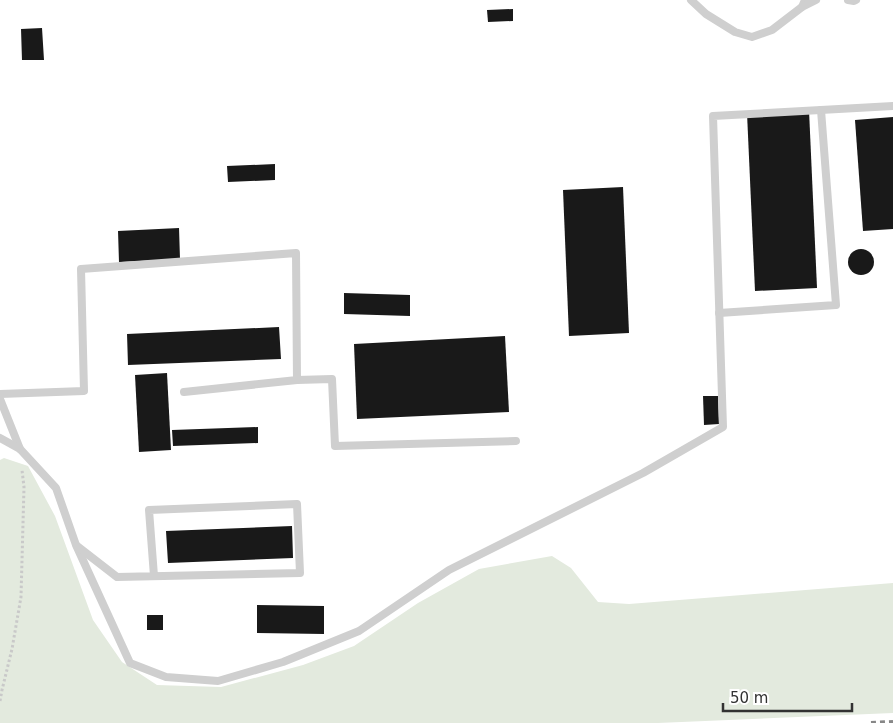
<svg xmlns="http://www.w3.org/2000/svg" width="893" height="723" font-family="'DejaVu Sans',sans-serif">
<rect width="100%" height="100%" fill="#fff"/>
<path fill="#e3eade" d="M4,458L28,466L55,516L93,620L122,662L157,685L221,687L303,665L354,646L418,603L479,569L552,556L571,568L598,602L629,604L893,583V713L658,723H0V460Z"/>
<g fill="#191919">
<path d="M513,9V21L488,22L487,10Z"/>
<path d="M42,28L44,60H22L21,29Z"/>
<path d="M809,110L817,288L755,291L747,113Z"/>
<path d="M893,117V229L863,231L855,120Z"/>
<path d="M275,164V180L228,182L227,166Z"/>
<path d="M623,187L629,333L569,336L563,190Z"/>
<path d="M179,228L180,259L119,262L118,231Z"/>
<circle cx="861" cy="262" r="13"/>
<path d="M344,293L410,295V316L344,314Z"/>
<path d="M279,327L281,359L128,365L127,334Z"/>
<path d="M505,336L509,412L357,419L354,344Z"/>
<path d="M167,373L171,450L139,452L135,375Z"/>
<path d="M703,396H718L719,424L704,425Z"/>
<path d="M258,427V443L173,446L172,430Z"/>
<path d="M292,526L293,558L168,563L166,531Z"/>
<path d="M257,605L324,606V634L257,633Z"/>
<rect x="147" y="615" width="16" height="15"/>
</g>
<g fill="none" stroke-linecap="round" stroke-linejoin="round">
<path stroke="#c9c9c9" stroke-width="3" stroke-dasharray="2.5 2.5" stroke-linecap="butt" d="M0,701L2,690L12,649L21,597L24,487L22,470"/>
<g stroke="#cfcfcf" stroke-width="8">
<path d="M691,0L706,14L735,32L752,37L772,30L802,7L805,0"/>
<path d="M848,0L854,1L856,0"/>
<path d="M802,7L816,0"/>
<path d="M719,313L836,305L821,110"/>
<path d="M297,380L332,379L335,446L516,441"/>
<path d="M0,394L84,391L81,269L296,253L297,380L184,392"/>
<path d="M0,399L20,449"/>
<path d="M0,438L20,449L56,488L76,545L130,663L166,677L218,681L283,662L359,631L449,570L643,473L723,427L713,116L893,106"/>
<path d="M77,546L117,577L300,573L297,504L149,510L154,576"/>
</g>
<path stroke="#878787" stroke-width="4" stroke-dasharray="5 4" stroke-linecap="butt" d="M871,723L893,722"/>
</g>
<path d="M723 703v8h129v-8" fill="none" stroke="#323232" stroke-width="2.5"/>
<text x="730" y="703" font-size="15" fill="#323232" stroke="#ffffff" stroke-width="4" paint-order="stroke">50 m</text>
</svg>
